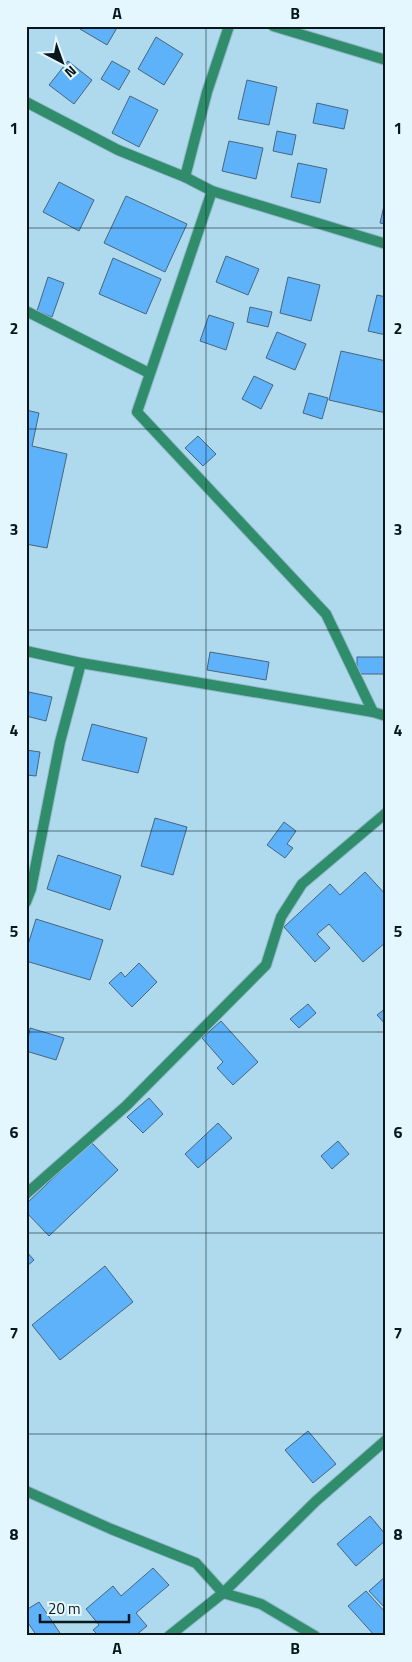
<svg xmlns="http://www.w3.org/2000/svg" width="412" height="1662" font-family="'Titillium Web',sans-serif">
<rect width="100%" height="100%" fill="#afdaed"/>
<g fill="#5db2f9" stroke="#49657e">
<path d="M82,26H118L107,45L80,29Z"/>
<path d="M156,37L183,54L164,85L138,69Z"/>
<path d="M68,61L92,80L74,104L49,85Z"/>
<path d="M112,61L130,71L119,90L101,79Z"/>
<path d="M247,80L277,87L269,125L238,119Z"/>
<path d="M130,96L158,110L139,147L112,133Z"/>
<path d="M317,103L348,110L344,129L313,123Z"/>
<path d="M277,131L296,135L292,155L273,151Z"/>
<path d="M229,141L263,148L256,179L222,171Z"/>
<path d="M298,163L327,169L320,203L291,197Z"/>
<path d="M59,182L94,200L79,231L43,212Z"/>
<path d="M126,196L187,224L165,272L104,243Z"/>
<path d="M386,197V224L380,223Z"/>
<path d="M226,256L259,269L248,295L216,282Z"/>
<path d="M113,258L161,279L146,314L99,294Z"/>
<path d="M48,277L64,283L52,317L37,311Z"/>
<path d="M288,277L320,285L311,321L280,313Z"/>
<path d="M377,295L386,297V335L368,331Z"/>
<path d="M250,307L272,312L268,327L247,322Z"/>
<path d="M209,315L234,323L226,350L200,341Z"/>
<path d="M277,332L306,344L295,370L266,358Z"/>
<path d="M341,351L386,361V413L329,400Z"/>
<path d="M254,376L273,385L261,409L242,399Z"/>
<path d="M309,393L328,398L322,419L303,413Z"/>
<path d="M26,410L39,413L32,446L67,454L47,548L26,544Z"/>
<path d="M198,436L216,454L203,466L185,448Z"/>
<path d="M210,652L269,662L266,680L207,670Z"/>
<rect x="357" y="657" width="29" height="17"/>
<path d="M29,692L52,697L46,721L26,716Z"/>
<path d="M92,724L147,738L138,773L82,760Z"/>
<path d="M26,750L40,752L36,776L26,775Z"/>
<path d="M155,818L187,827L173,875L141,866Z"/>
<path d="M284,822L296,831L287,844L293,848L285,858L267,845Z"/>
<path d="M58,855L121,876L110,910L47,889Z"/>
<path d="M365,872L386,895V942L363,962L329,924L317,934L330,948L315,962L284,927L330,884L340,895Z"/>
<path d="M36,919L103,940L90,980L26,961V951Z"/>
<path d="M139,963L157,982L132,1007L109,983L121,972L125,977Z"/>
<path d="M308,1004L316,1013L299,1028L290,1019Z"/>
<path d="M386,1008V1025L377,1015Z"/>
<path d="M221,1021L258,1062L233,1085L217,1068L223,1062L202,1038Z"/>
<path d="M30,1028L64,1038L56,1060L26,1051Z"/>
<path d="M149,1098L163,1114L143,1133L127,1117Z"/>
<path d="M218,1123L232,1138L198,1168L185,1154Z"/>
<path d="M338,1141L349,1154L332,1169L321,1156Z"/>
<path d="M91,1142L118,1170L49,1236L26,1212V1204Z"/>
<path d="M26,1251L34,1260L26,1267Z"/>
<path d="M105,1266L133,1302L60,1360L32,1325Z"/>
<path d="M308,1431L336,1464L313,1483L285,1450Z"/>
<path d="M370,1516L386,1535V1540L356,1566L337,1544Z"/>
<path d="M153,1568L169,1585L136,1613L147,1626L135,1636H99L93,1630L99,1625L86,1609L113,1586L121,1596Z"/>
<path d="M386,1576V1606L384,1607L369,1591Z"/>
<path d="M366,1591L386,1613V1631L381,1636H375L348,1606Z"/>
<path d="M39,1602L62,1636H37L26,1620V1610Z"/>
</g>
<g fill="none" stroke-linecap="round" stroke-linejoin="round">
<g stroke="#91b7c8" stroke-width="12">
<g id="minor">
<path d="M273,26L386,60"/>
<path d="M26,102L118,150L185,177L212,191L386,244"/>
<path d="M185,177L207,92L229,26"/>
<path d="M212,191L137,412L326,614L373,712"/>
<path d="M26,311L149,373"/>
<path d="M26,651L81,663L373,712L386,716"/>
<path d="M26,902L31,889L60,742L81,663"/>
<path d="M26,1194L126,1106L266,965L281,917L302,884L386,813"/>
<path d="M26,1491L111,1529L196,1563L223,1593L261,1604L315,1636"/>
<path d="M169,1636L223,1593L316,1501L386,1440"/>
</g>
</g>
<use href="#minor" stroke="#2f8d6c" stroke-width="10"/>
</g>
<path fill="none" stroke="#07171d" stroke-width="1" stroke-opacity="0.55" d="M206,26V1636M26,228H386M26,429H386M26,630H386M26,831H386M26,1032H386M26,1233H386M26,1434H386"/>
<rect width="412" height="1662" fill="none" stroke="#e5f7fe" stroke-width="55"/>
<g transform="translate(62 62) rotate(139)" stroke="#e5f7fe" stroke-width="4" paint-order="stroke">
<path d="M0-4L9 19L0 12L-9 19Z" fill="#07171d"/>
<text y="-8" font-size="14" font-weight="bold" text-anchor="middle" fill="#07171d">N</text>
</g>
<path d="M40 1614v8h89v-8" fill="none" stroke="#07171d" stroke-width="2.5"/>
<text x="48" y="1614" font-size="15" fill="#07171d" stroke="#e5f7fe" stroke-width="4" paint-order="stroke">20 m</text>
<rect x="28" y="28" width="356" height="1606" fill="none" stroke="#07171d" stroke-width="2"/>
<g font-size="16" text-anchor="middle" font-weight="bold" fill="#07171d">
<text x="117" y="19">A</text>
<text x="295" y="19">B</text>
<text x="14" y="134">1</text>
<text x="398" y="134">1</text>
<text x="14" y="334">2</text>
<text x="398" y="334">2</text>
<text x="14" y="535">3</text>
<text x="398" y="535">3</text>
<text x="14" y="736">4</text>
<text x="398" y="736">4</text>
<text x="14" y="937">5</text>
<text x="398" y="937">5</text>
<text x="14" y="1138">6</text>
<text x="398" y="1138">6</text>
<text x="14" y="1339">7</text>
<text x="398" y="1339">7</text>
<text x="14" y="1540">8</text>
<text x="398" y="1540">8</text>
<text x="117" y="1654">A</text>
<text x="295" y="1654">B</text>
</g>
</svg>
